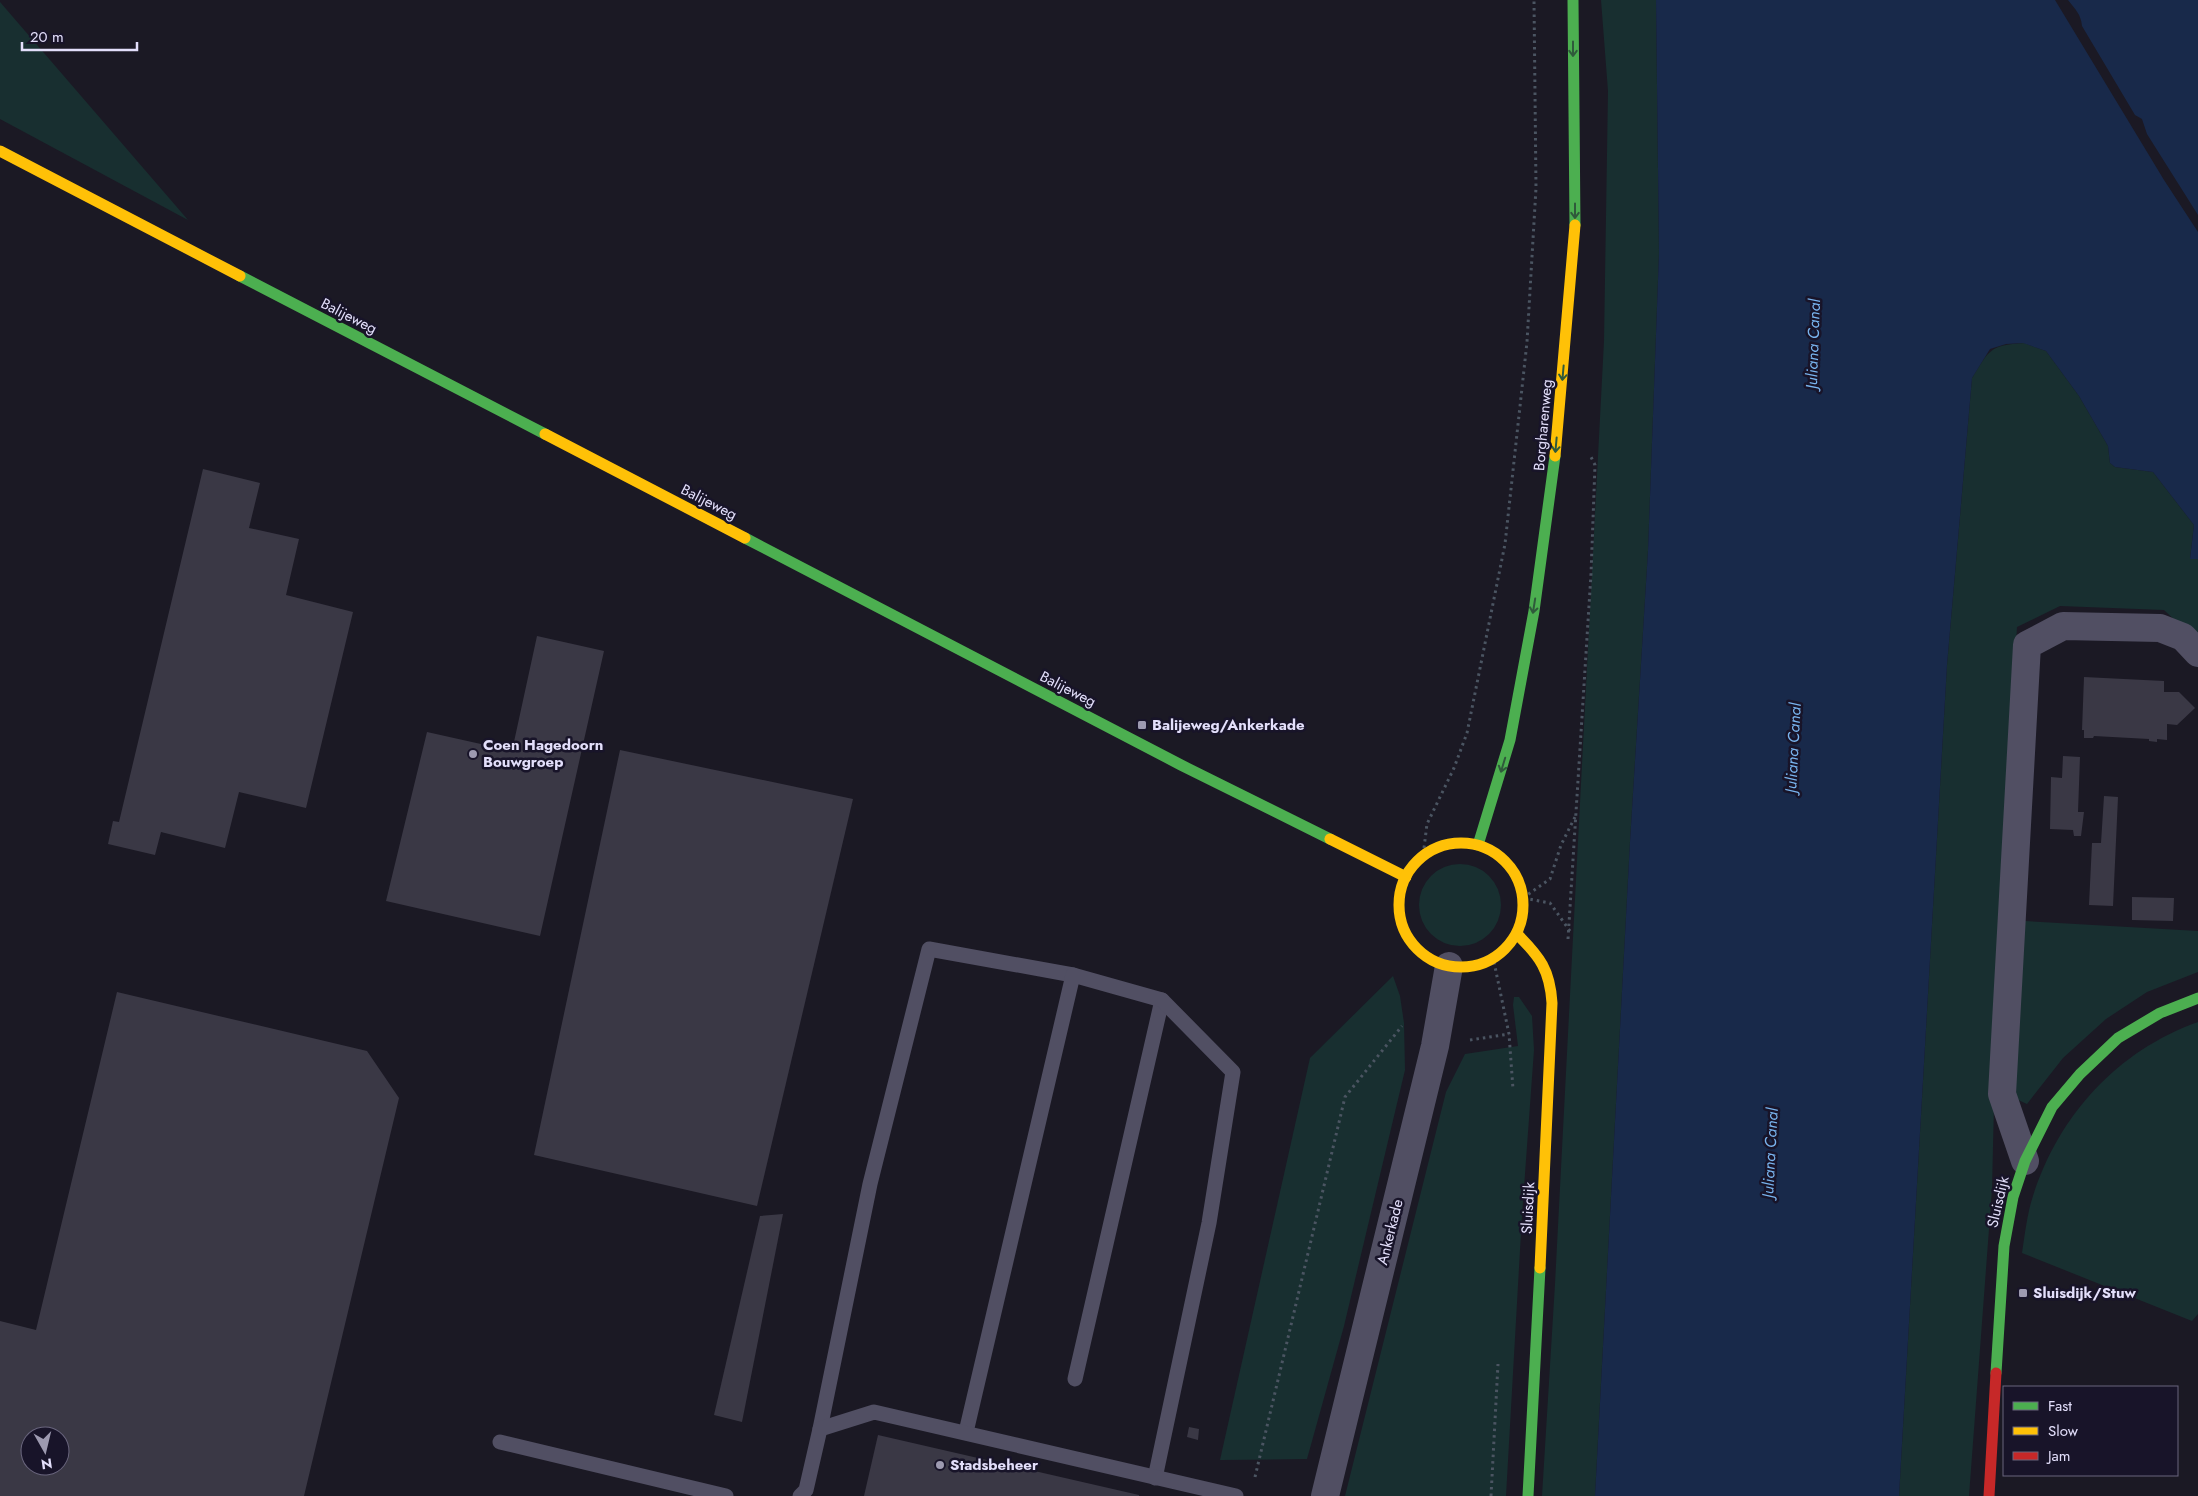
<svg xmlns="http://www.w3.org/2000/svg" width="2198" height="1496" font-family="Jost,sans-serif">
<rect width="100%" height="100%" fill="#1b1924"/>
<g fill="#182f30">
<path d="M1601,0H1656L1659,253L1648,551L1630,842L1595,1496H1542L1555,1284L1604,341L1608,91Z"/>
<path d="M0,2L188,220L0,119Z"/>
<path d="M2024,343L2046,351L2079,396L2108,446L2110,463L2115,467L2153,472L2194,525L2190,559H2198V642L2164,610L2060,606L2017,627L1998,935L1992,1189L1969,1496H1899L1947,665L1972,378C1989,351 1989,345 2024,343Z"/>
<circle cx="1460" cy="905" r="41"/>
<path d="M2025,921L2198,931V972L2147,992L2106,1019L2063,1058L2027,1104L2014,1098Z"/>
<path d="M1393,976L1400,996L1404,1023L1405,1070L1344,1326L1307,1459L1220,1460L1310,1058Z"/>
<path d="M1514,997H1519L1532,1016L1534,1050L1522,1215L1506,1496H1345L1446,1092L1465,1054L1518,1046L1513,1005Z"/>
<path d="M2198,1022V1314L2192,1321L2022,1253C2025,1234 2027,1214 2033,1196C2059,1115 2117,1051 2198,1022Z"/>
</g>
<g fill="#18294a">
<path d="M1656,0H2055L2164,180L2198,232V559H2190L2194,525L2153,472L2115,467L2110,463L2108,446L2079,396L2046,351L2023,343L2006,344L1990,349L1972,378L1947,665L1899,1496H1595L1630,842L1648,551L1659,253Z"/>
<path d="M2068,0H2198V215L2147,134L2142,119L2135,115L2082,26C2081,14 2075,9 2068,0Z"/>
</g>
<g fill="#3a3845" fill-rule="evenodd">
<path d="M203,469L260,483L249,528L299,539L286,595L353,612L306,808L239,792L225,848L161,832L155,855L108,844L113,821L119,822Z"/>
<path d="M537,636L604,651L540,936L386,901L427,732L512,751Z"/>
<path d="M2084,677L2164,681V692H2179L2195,708L2177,725L2167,724V740L2157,739V742L2149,741V739L2094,736L2093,738H2084V730H2082Z"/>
<path d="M620,750L853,799L757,1206L534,1155Z"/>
<path d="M2063,756L2080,757L2078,812H2084L2081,836H2074L2073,830L2050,829L2051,777L2062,778Z"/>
<path d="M2104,796L2118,797L2113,906L2089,905L2092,843H2101Z"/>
<path d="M2132,897L2174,898L2173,921L2132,920Z"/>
<path d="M117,992L367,1051L399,1098L304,1496H0V1321L36,1330ZM30,1436H60V1466H30Z"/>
<path d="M783,1214L742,1422L714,1415L760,1216Z"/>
<path d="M1189,1427L1199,1429L1198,1440L1187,1437Z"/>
<path d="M878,1435L1139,1495V1496H864Z"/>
</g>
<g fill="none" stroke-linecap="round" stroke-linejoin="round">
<g stroke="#4b5562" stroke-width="3" stroke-dasharray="2.5 4" stroke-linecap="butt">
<path d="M1424,848L1427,824L1454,768L1467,733L1505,544L1527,342L1536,188L1534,0"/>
<path d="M1523,898L1550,879L1561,845L1575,817"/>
<path d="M1524,898L1550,903L1570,931"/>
<path d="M1568,939L1591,574L1595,465L1590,455"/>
<path d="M1494,962L1509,1034L1513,1089"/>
<path d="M1470,1040L1509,1034"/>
<path d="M1255,1477L1345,1097L1402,1026"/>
<path d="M1491,1496L1498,1364"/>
</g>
<g stroke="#514f63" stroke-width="15">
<path d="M1075,1379L1162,1000"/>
<path d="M820,1429L870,1184L929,949L1073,975"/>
<path d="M966,1432L1073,975L1162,1000L1233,1072L1209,1223L1155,1478"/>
<path d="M500,1442L726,1496"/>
<path d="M800,1496L806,1490L820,1429L874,1412L1236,1496"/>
</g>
<g stroke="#514f63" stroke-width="28">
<path d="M2025,1161L2002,1094L2027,645L2063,626L2160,628L2183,637L2198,653"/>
<path d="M1325,1496L1435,1046L1449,966"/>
</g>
<g stroke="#4caf50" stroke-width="11">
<path d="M1573,0L1575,225"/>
<path d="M240,276L545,434"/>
<path d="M745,538L1181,765L1330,839"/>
<path d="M1478,845L1510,740L1534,611L1555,456"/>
<path d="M1996,1373L2004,1246L2013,1197L2025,1161L2052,1107L2080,1074L2118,1038L2160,1013L2198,998"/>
<path d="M1528,1496L1540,1268"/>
</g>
<g stroke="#ffc107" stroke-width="11">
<path d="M0,151L240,276"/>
<path d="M545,434L745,538"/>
<path d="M1555,456L1575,225"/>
<path d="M1330,839L1406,877"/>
<circle cx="1461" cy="905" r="62"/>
<path d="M1517,934C1540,957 1550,970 1552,1003L1540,1268"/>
</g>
<path stroke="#c62828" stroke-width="11" d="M1989,1496L1996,1373"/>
</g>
<defs><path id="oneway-shaft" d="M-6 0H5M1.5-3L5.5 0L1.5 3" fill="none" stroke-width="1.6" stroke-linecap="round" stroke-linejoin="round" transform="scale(1.25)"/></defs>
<g stroke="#2f5a3b">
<use href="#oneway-shaft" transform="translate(1573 49) rotate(90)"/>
<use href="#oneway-shaft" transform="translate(1575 211) rotate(90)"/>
<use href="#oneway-shaft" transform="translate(1563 373) rotate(95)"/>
<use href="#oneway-shaft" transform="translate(1556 445) rotate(95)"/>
<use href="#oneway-shaft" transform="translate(1534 606) rotate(99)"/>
<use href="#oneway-shaft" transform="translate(1503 765) rotate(107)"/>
</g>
<g fill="#9d9ab0" stroke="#181429" stroke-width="2">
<rect x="1137" y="720" width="10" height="10" rx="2.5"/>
<circle cx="473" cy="754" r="5"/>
<rect x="2018" y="1288" width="10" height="10" rx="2.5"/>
<circle cx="940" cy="1465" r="5"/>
</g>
<g text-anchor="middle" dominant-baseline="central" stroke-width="5" stroke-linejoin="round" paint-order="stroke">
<g font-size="15" fill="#e3dffb" stroke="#181429">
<text transform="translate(349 316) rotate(27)">Balijeweg</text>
<text transform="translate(1543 425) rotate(-85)">Borgharenweg</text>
<text transform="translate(709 502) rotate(27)">Balijeweg</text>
<text transform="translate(1068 689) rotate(27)">Balijeweg</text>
<text transform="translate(1998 1202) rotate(-77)">Sluisdijk</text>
<text transform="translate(1528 1208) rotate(-87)">Sluisdijk</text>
<text transform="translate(1390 1232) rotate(-76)">Ankerkade</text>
</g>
<g font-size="15" font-weight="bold" fill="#e3dffb" stroke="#181429" text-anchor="start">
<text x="1152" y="725">Balijeweg/Ankerkade</text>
<text x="483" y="745">Coen Hagedoorn<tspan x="483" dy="17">Bouwgroep</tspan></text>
<text x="2033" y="1293">Sluisdijk/Stuw</text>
<text x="950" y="1465">Stadsbeheer</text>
</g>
<g font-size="16" font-style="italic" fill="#79b4ef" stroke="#181429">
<text transform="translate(1813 344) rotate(-88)">Juliana Canal</text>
<text transform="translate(1793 748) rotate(-87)">Juliana Canal</text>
<text transform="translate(1770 1153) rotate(-87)">Juliana Canal</text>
</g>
</g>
<rect x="2003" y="1386" width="175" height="90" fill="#181429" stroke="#69657d"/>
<rect x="2013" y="1402" width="25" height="8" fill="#4caf50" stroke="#69657d"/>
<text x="2048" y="1411" font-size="15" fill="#e3dffb">Fast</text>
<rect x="2013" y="1427" width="25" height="8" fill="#ffc107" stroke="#69657d"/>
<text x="2048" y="1436" font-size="15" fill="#e3dffb">Slow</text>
<rect x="2013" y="1452" width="25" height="8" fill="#c62828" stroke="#69657d"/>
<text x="2048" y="1461" font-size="15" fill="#e3dffb">Jam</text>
<g transform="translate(45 1451) rotate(172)"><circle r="24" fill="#181429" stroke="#69657d"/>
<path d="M0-4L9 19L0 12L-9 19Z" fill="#9d9ab0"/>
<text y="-8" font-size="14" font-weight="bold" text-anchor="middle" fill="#e3dffb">N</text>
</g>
<path d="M22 42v8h115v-8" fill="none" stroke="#e3dffb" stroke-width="2.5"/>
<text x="30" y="42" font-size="15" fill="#e3dffb" stroke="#181429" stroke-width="4" paint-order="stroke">20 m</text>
</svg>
